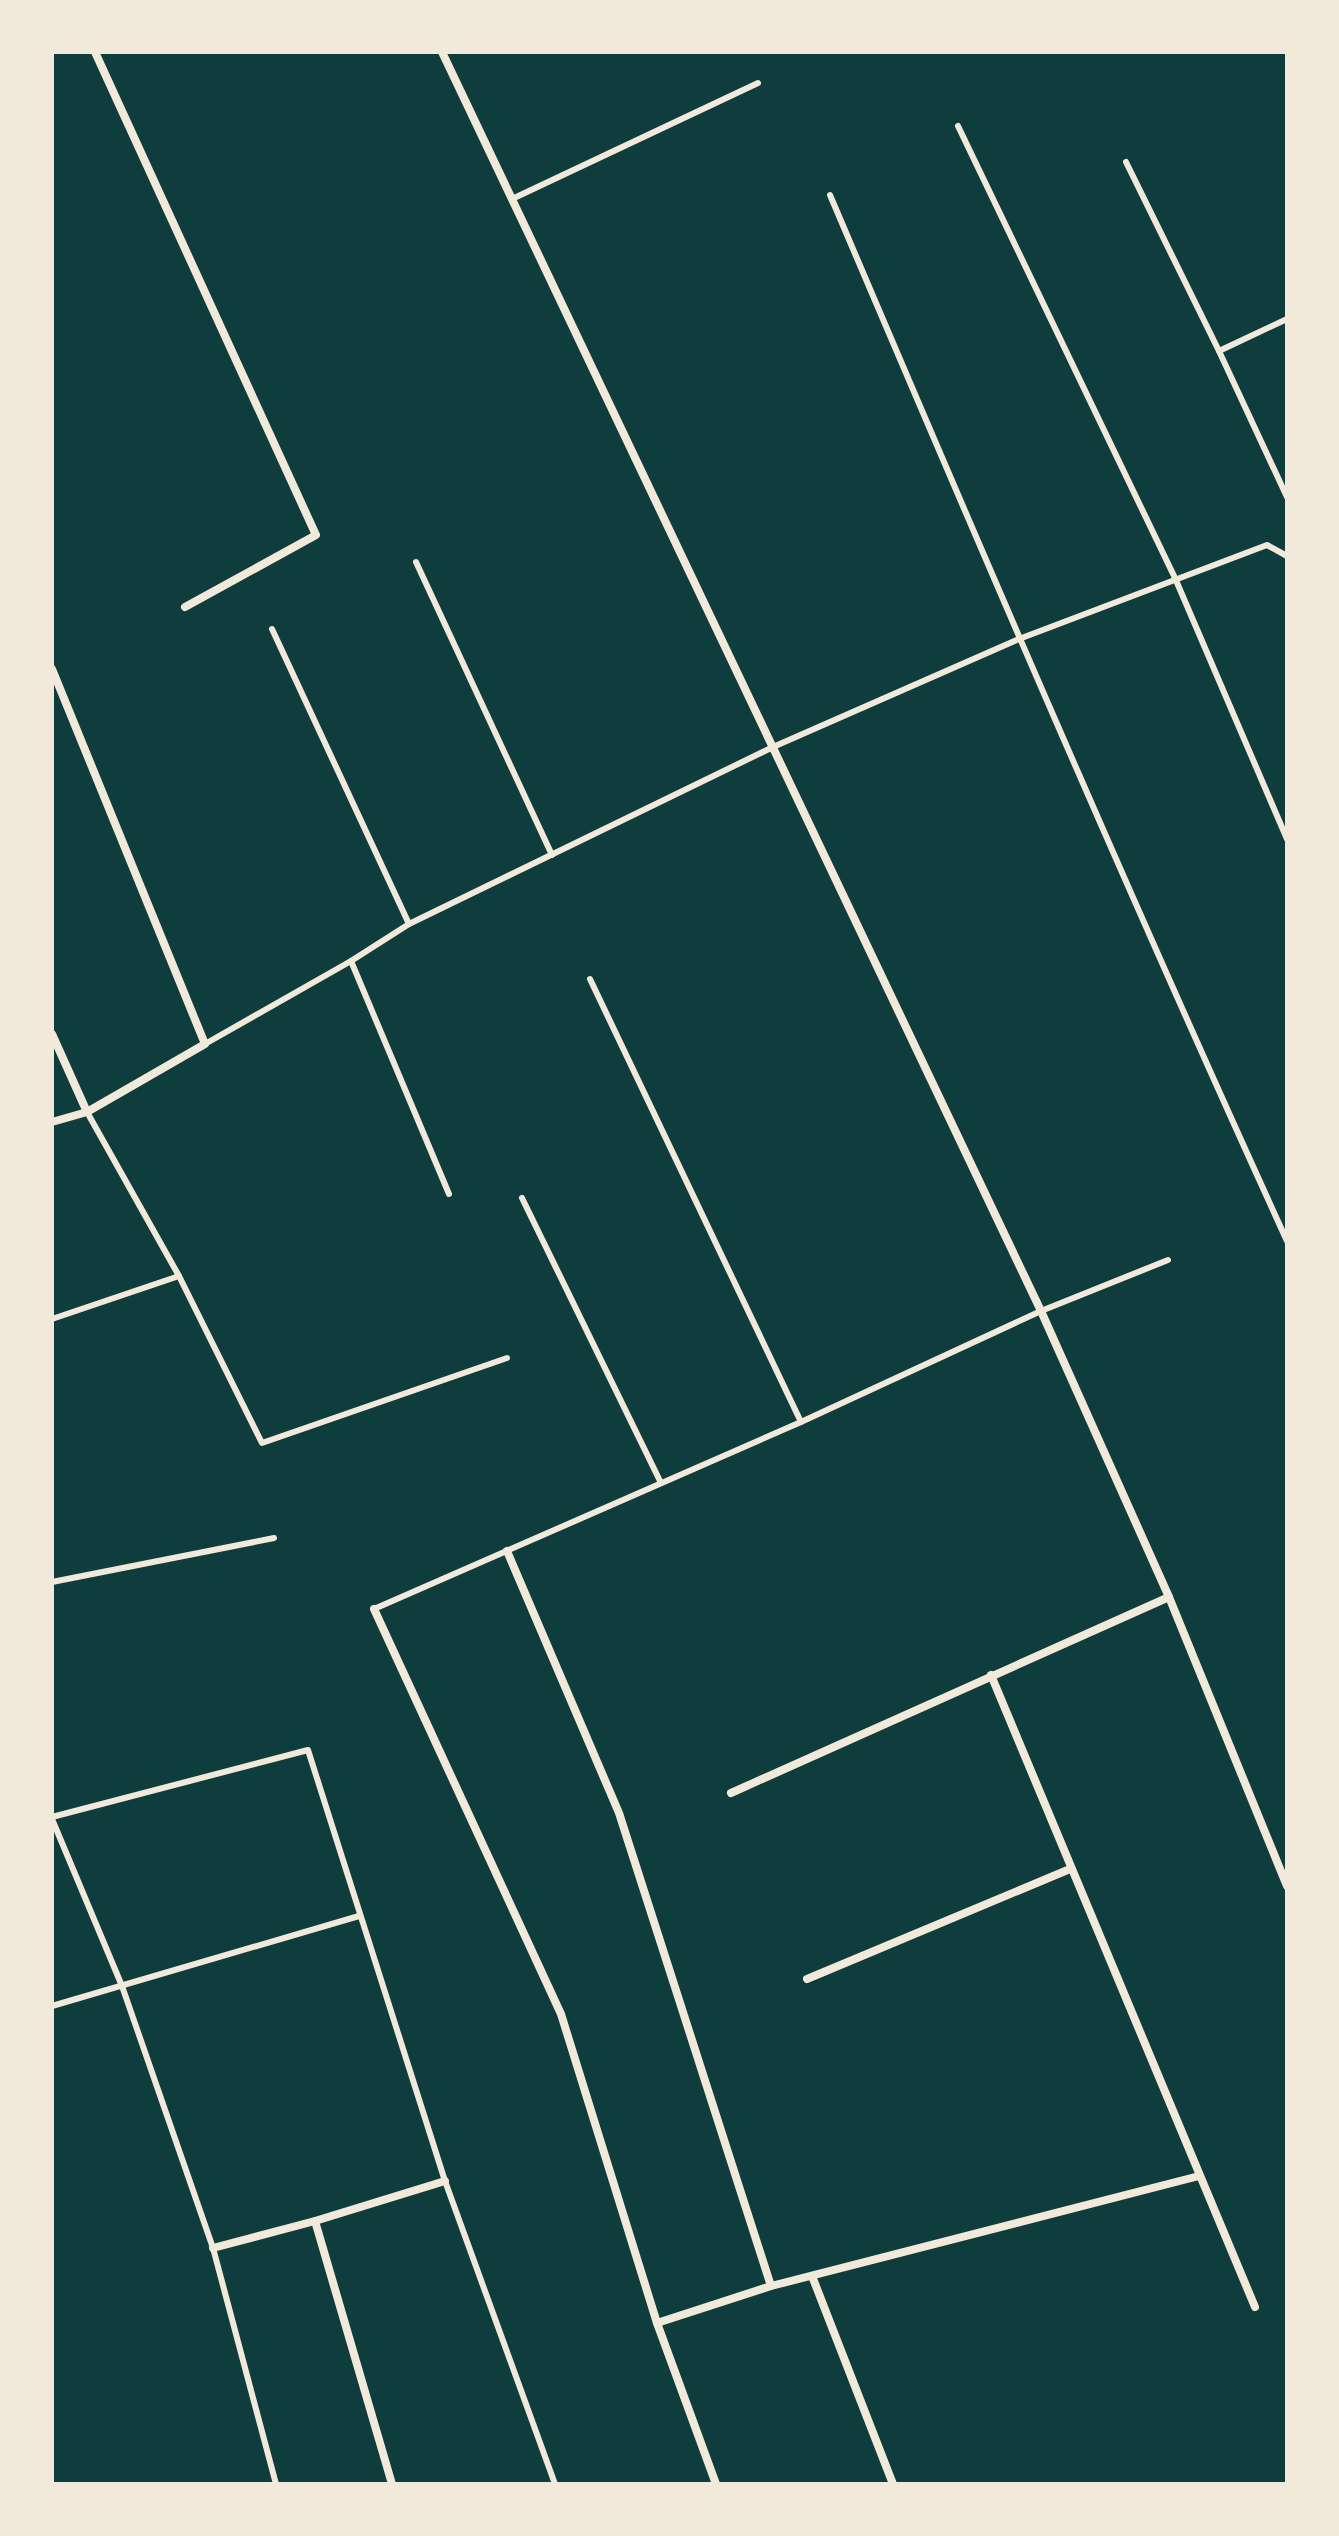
<svg xmlns="http://www.w3.org/2000/svg" width="1339" height="2536" font-family="Montserrat,sans-serif">
<rect width="100%" height="100%" fill="#0f3d3e"/>
<g fill="none" stroke-linecap="round" stroke-linejoin="round">
<g stroke="#f1e9da" stroke-width="6">
<path d="M958,126L1175,578L1287,839"/>
<path d="M1126,162L1219,351L1287,497"/>
<path d="M830,195C979,545 1129,895 1287,1241"/>
<path d="M512,199L758,83"/>
<path d="M1219,351L1287,319"/>
<path d="M416,562L552,855"/>
<path d="M272,629L409,924"/>
<path d="M351,961L449,1194"/>
<path d="M590,979L801,1422"/>
<path d="M205,1044L351,961L409,924L773,747L1019,639L1267,545L1287,556"/>
<path d="M87,1112L179,1276L262,1443L507,1358"/>
<path d="M522,1198L661,1483"/>
<path d="M52,1319L179,1276"/>
<path d="M52,1582L274,1538"/>
<path d="M374,1609L801,1422L1041,1311L1168,1260"/>
<path d="M52,1817L308,1750L445,2181L555,2484"/>
<path d="M52,1819L122,1986L213,2248L276,2484"/>
<path d="M52,2006L359,1916"/>
</g>
<g stroke="#f1e9da" stroke-width="8">
<path d="M95,52L316,535L185,607"/>
<path d="M442,52L1041,1311L1169,1597L1287,1886"/>
<path d="M52,669L205,1044L87,1112L52,1122"/>
<path d="M52,1034L87,1112"/>
<path d="M507,1551L619,1813L771,2286"/>
<path d="M374,1609L561,2014L657,2323L716,2484"/>
<path d="M991,1675L1255,2307"/>
<path d="M731,1793L1169,1597"/>
<path d="M807,1979L1070,1869"/>
<path d="M315,2221L392,2484"/>
<path d="M213,2248L315,2221L445,2181"/>
<path d="M812,2276L893,2484"/>
<path d="M657,2323L771,2286L1199,2176"/>
</g>
</g>
<rect width="1339" height="2536" fill="none" stroke="#f1e9da" stroke-width="108"/>
</svg>
